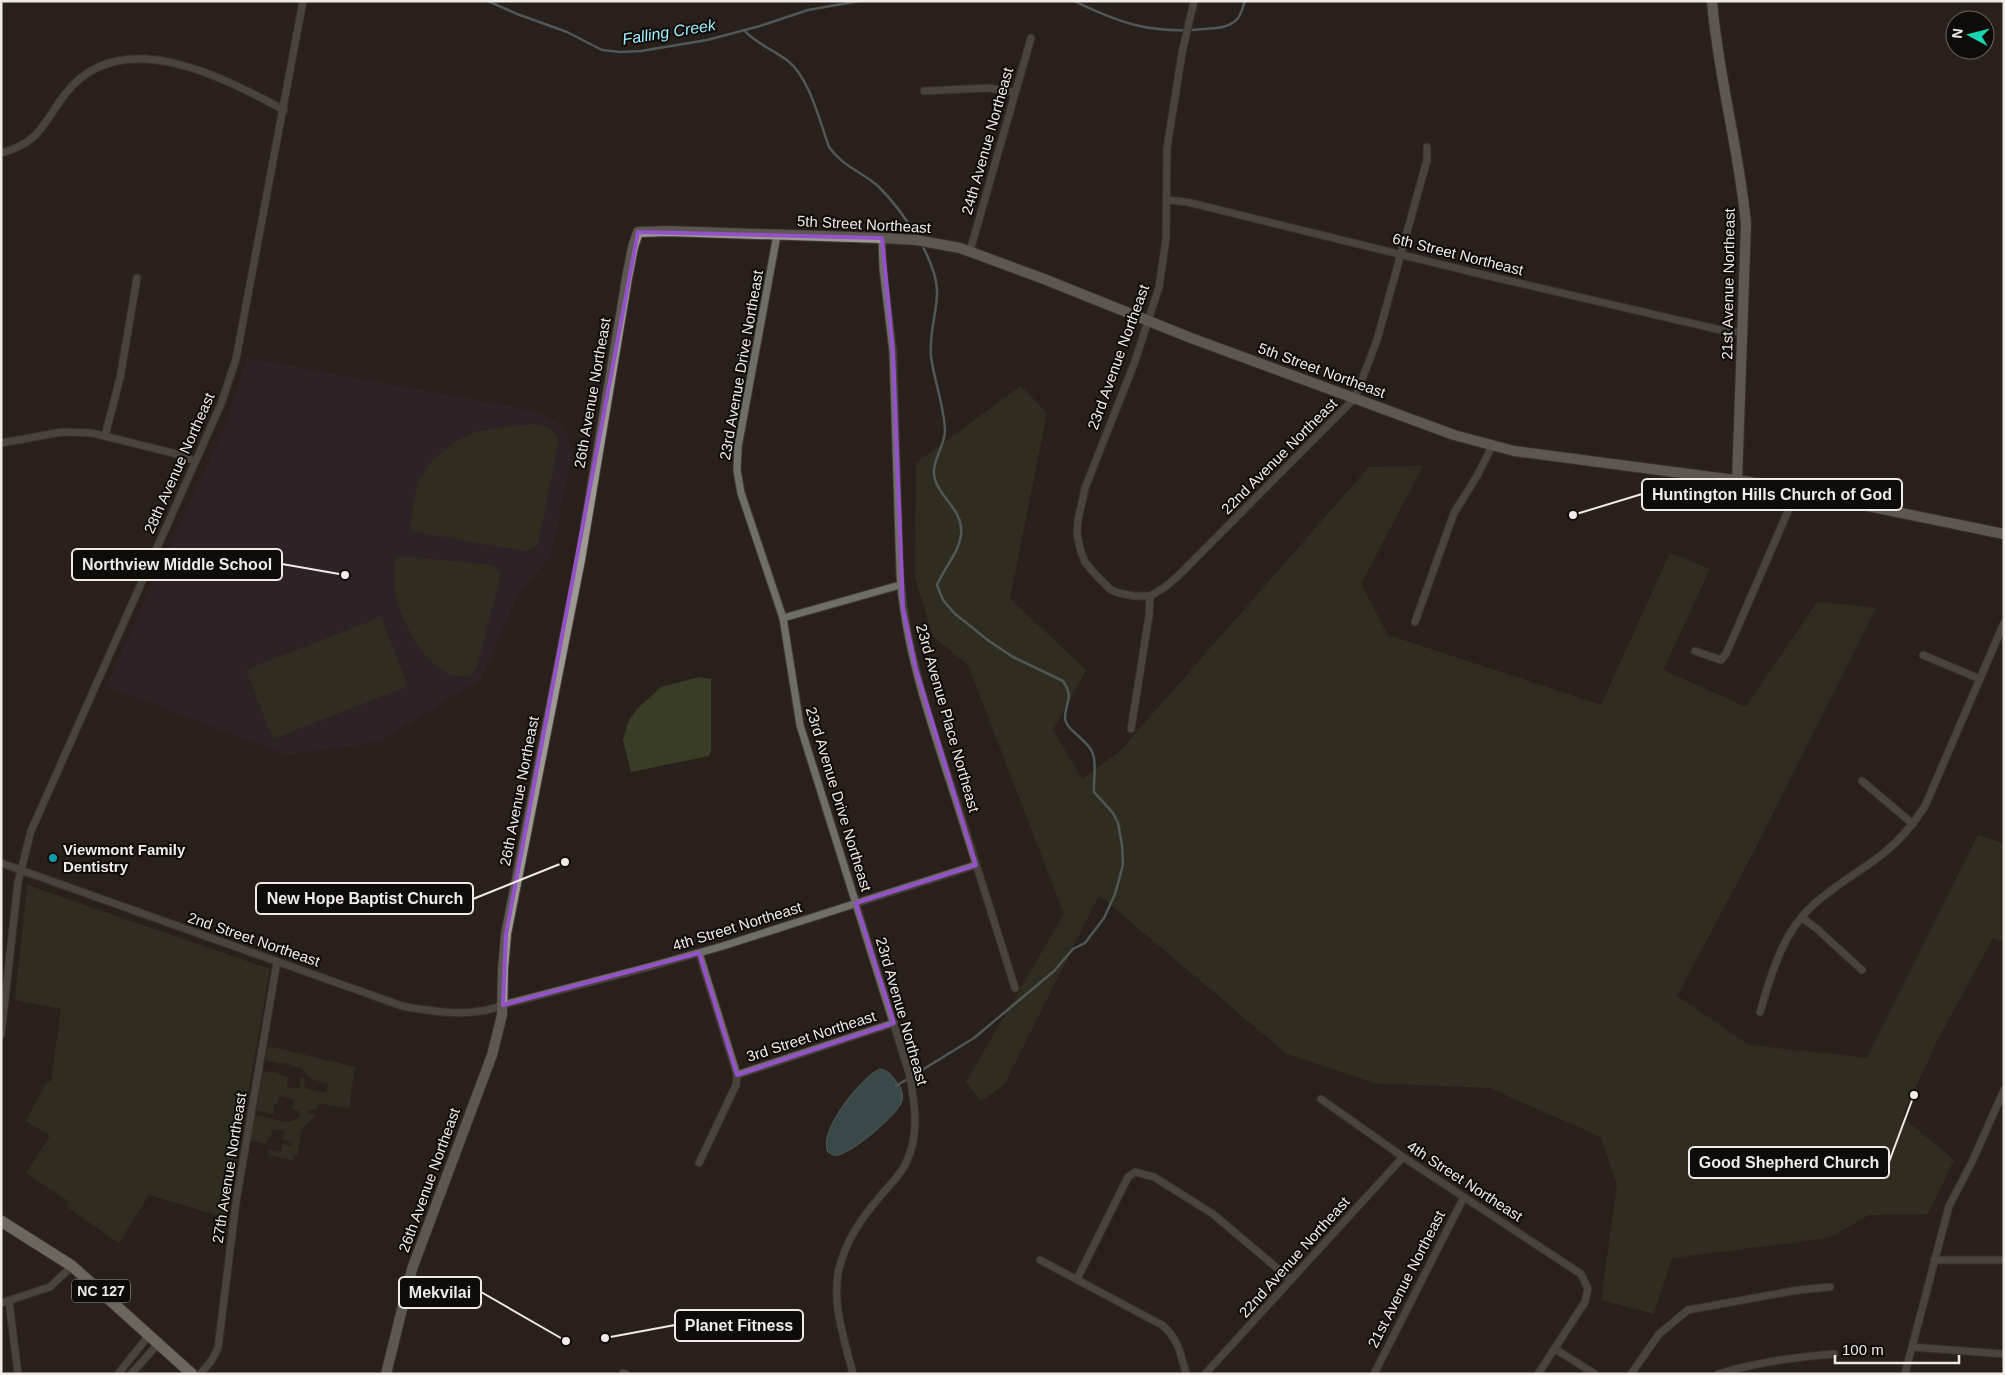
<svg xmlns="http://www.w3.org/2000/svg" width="2005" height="1375" font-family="Arial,sans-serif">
<rect width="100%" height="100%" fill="#29201b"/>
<path fill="#312432" d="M247,358L535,411L555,422L568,436L572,456L551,556L518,594L481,679L379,742L287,755L106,686L227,422Z"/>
<g fill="#393d26">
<path d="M1021,386L1047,413L1010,599L1086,670L1053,730L1082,779L1120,751L1369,467L1423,466L1361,584L1388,635L1601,705L1670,553L1710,569L1663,670L1746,707L1817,602L1876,608L1754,851L1677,996L1749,1045L1867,1058L1978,835L2004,844V942L1993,938L1938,1039L1902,1117L1954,1160L1928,1214L1869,1215L1829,1238L1672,1258L1654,1314L1601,1300L1617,1185L1601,1137L1490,1088L1374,1083L1287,1054L1099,895L1004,1085L981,1101L966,1082L1064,914L968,665L933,636L915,578L916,463Z"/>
<path d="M535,424L549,428L559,439L538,544L526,551L410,531L413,505L418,481L431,462L456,441L475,432L503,427Z"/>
<path d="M395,556L493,565L501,574L477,666L470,677C464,676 456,676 450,674C421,661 402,621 395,591C393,580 395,567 395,556Z"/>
<path d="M381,617L408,686L273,739L246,670Z"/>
<path d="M699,677L711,679V751L709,756L631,772L623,740L628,722L637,709L661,687Z"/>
<path d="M27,885L270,969L226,1218L149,1195L119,1243L67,1207L70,1202L26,1173L50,1136L26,1121L46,1083H51L61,1009L15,1000Z"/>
<path d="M272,1047L355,1067L349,1108L318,1103L316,1110L309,1109L308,1114L315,1115L301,1130L298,1155H293V1159L297,1161L268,1155L269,1150L281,1152L282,1144L291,1146L292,1141L283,1140L284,1131L272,1129L271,1137H268L266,1144L250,1140L255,1116C271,1115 288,1130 300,1116L299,1111L292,1109L294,1099L279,1096L277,1104H274L273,1114L256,1110L263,1071L280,1073L279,1075L288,1077L287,1087L299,1089L301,1078L305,1079L304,1088L326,1093L328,1083L310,1079V1076L306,1075V1072L302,1071L303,1068L291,1066V1064L282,1062L281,1064L265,1060L267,1048Z"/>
</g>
<path fill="#4d7880" stroke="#7e9a9f" d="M880,1069C888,1071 890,1073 895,1080C900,1085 904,1093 902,1101C898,1115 853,1152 838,1155C834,1156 831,1154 828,1152C817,1132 862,1076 880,1069Z"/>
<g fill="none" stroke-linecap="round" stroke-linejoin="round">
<g stroke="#7e9a9f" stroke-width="2.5">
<path d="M488,1L517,14L567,32L602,50L620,52L641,51L707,40L760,26L808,10L859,1"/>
<path d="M1074,1C1121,24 1152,34 1205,29C1215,28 1226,28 1234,22C1241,17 1242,9 1245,1"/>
<path d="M744,30C756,44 774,50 788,61C809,77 820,122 829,147C842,166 862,172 878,186C893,201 906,218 916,236"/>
<path d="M896,1086L974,1038L1054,971L1073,949L1085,943L1104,918L1115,894L1123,865L1122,845L1118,823L1113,813L1094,792C1093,780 1097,767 1093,754C1089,740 1066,731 1065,718C1065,702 1075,699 1063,681L1013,657L989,641L954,613L943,600L937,585C944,568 959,553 961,534C964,508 935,496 934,473C933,458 945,446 945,430C944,405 934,381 931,356C929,335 936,316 937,295C938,278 930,260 922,245"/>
</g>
<g stroke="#453c38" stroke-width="9">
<g id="street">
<path d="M924,91L988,88L1015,92"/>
<path d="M1,153C42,142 43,122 66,93C121,23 223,77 284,110"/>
<path d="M1167,200L1187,202L1480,274L1725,331L1743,332"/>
<path d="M777,235L738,447L737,470L741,493L783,618L800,725L909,1073C915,1102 920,1135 906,1163C901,1174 891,1184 883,1193C863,1216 846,1239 839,1269C831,1303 845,1341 853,1374"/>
<path d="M882,238L883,268L893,351L900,573C905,651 932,726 956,800C976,863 995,926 1015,988"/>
<path d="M970,251L1031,38"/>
<path d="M105,436L120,378L137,278"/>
<path d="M1,443L62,432L92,433L173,453L195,461"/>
<path d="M1150,596H1134L1119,593L1111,590L1094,573L1085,562L1081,552L1077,534L1078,520L1085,488L1134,364L1159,287L1166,239L1167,148L1182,53L1194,1"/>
<path d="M783,618L900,585"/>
<path d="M1415,622L1454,513L1477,476L1492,446"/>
<path d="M1695,651L1721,660L1726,654L1792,502L1794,491"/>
<path d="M1923,655L1980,679"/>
<path d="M1131,729L1149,616L1150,596L1165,587L1178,576L1355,398L1377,340L1427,160V147"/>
<path d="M1862,781L1913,824"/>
<path d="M1,863L402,1006C435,1012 471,1018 503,1005L649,967L723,946L976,865"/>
<path d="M1802,918L1816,928L1862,970"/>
<path d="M1760,1012C1771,975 1782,934 1811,907C1834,885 1862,871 1885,852C1901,839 1914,823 1925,806L2004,623"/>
<path d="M1,1035L18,882L31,831L221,404L236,359L303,1"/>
<path d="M737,1075L894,1023"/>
<path d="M1321,1099L1403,1157L1581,1274L1588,1289L1585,1302L1538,1374"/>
<path d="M699,1163L736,1085L737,1075L699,953"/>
<path d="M1040,1260L1162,1325C1178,1338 1181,1354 1186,1374"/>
<path d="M1934,1260H2004"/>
<path d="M1077,1279L1128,1177L1135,1172L1154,1177L1213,1214L1291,1280"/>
<path d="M9,1301L18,1374"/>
<path d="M1,1303L50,1287L72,1266"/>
<path d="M1912,1347L2004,1354"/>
<path d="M1555,1349L1595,1374"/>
<path d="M623,1373L626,1374"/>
<path d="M118,1374L150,1334"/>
<path d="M131,1374L159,1343"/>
<path d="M200,1374L212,1360L218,1348L236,1202L277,962"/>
<path d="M1205,1374L1403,1157"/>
<path d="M1374,1374L1464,1197"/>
<path d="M1631,1374L1659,1334L1688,1310L1798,1290L1830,1287"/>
<path d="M1718,1374C1757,1362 1794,1357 1834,1354"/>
<path d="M1905,1374L1949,1206L1972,1162L2004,1090"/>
</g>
</g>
<g stroke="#453c38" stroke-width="12">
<g id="secondary">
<path d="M1712,1C1718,76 1739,149 1746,224L1737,481"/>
<path d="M386,1374L412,1269L492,1055L502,1015L503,969L506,934L580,560L627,278L633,247L638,232L668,231L882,238L916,240L960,248L1044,279L1191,338L1454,435L1514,451L1750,482L2004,534"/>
</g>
</g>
<g stroke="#453c38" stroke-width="13">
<path id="primary" d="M1,1221L72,1266L192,1374"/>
</g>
<use href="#street" stroke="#706e69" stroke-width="7"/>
<use href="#secondary" stroke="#9c9a92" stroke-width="10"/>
<use href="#primary" stroke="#bfbbb1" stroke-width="11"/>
</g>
<path d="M0 0H2005V1375H0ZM638,232L882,238L893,351L903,608L916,669L976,865L856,903L894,1023L737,1075L699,953L503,1005L506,934Z" fill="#29201b" fill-opacity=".55" fill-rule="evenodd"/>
<path fill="none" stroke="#9352c7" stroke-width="4" stroke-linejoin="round" d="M638,232L882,238L893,351L903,608L916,669L976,865L856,903L894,1023L737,1075L699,953L503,1005L506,934Z"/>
<circle fill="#0f9aa8" stroke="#0f0b08" stroke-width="2" cx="53" cy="858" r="5"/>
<g text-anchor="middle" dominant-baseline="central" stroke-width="4" stroke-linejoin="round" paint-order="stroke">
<rect fill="#0f0b08" stroke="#ada8a4" stroke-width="1" x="72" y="1279.5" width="58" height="23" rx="4"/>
<g font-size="14" font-weight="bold" fill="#f1ebe7">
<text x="101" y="1291">NC 127</text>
</g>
<g font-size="15" fill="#f1ebe7" stroke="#0f0b08">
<text transform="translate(987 141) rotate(-74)">24th Avenue Northeast</text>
<text transform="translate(864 224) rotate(3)">5th Street Northeast</text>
<text transform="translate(1458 254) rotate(14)">6th Street Northeast</text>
<text transform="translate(1728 284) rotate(-89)">21st Avenue Northeast</text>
<text transform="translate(1118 357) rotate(-70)">23rd Avenue Northeast</text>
<text transform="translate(741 365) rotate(-80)">23rd Avenue Drive Northeast</text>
<text transform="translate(1322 370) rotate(20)">5th Street Northeast</text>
<text transform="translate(592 393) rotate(-80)">26th Avenue Northeast</text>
<text transform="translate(1279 456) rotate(-45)">22nd Avenue Northeast</text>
<text transform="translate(179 463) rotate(-66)">28th Avenue Northeast</text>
<text transform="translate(948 718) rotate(74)">23rd Avenue Place Northeast</text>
<text transform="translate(519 791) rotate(-79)">26th Avenue Northeast</text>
<text transform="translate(839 799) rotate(73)">23rd Avenue Drive Northeast</text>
<text transform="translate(737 926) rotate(-17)">4th Street Northeast</text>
<text transform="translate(254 939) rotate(19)">2nd Street Northeast</text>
<text transform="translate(902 1011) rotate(74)">23rd Avenue Northeast</text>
<text transform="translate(811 1036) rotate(-18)">3rd Street Northeast</text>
<text transform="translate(229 1168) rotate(-81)">27th Avenue Northeast</text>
<text transform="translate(429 1180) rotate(-70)">26th Avenue Northeast</text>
<text transform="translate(1465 1181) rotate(33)">4th Street Northeast</text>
<text transform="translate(1294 1257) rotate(-48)">22nd Avenue Northeast</text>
<text transform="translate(1406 1279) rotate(-63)">21st Avenue Northeast</text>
</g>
<g font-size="15" font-weight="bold" fill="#f1ebe7" stroke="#0f0b08" text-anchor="start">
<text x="63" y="849">Viewmont Family<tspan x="63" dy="17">Dentistry</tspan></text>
</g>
<g font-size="16" font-style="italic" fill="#a0effd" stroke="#0f0b08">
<text transform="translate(669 32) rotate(-9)">Falling Creek</text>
</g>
</g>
<path fill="none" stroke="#f1ebe7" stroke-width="2" d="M1573 515L1642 494M345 575L282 564M565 862L473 899M1914 1095L1889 1162M566 1341L481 1292M605 1338L675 1325"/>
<g fill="#f1ebe7" stroke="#0f0b08" stroke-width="2">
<circle cx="1573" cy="515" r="5"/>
<circle cx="345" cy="575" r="5"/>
<circle cx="565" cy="862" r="5"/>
<circle cx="1914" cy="1095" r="5"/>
<circle cx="566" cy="1341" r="5"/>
<circle cx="605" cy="1338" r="5"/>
</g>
<g fill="#0f0b08" stroke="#f1ebe7" stroke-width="2">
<rect x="1642" y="479" width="260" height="31" rx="5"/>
<rect x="72" y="549" width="210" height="31" rx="5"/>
<rect x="256" y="883" width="217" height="31" rx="5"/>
<rect x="1689" y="1147" width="200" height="31" rx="5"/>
<rect x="399" y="1277" width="82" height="31" rx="5"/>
<rect x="675" y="1310" width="128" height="31" rx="5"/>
</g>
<g font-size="16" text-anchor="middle" font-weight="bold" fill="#f1ebe7">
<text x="1772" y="500">Huntington Hills Church of God</text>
<text x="177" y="570">Northview Middle School</text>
<text x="365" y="904">New Hope Baptist Church</text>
<text x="1789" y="1168">Good Shepherd Church</text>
<text x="440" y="1298">Mekvilai</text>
<text x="739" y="1331">Planet Fitness</text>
</g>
<rect width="2005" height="1375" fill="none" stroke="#f1ebe7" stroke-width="5"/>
<g transform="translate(1970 35) rotate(277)"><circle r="24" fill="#0f0b08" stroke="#696561"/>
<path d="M0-4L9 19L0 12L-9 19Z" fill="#19d5b2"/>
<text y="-8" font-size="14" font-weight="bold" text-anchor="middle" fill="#f1ebe7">N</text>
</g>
<path d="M1835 1355v8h124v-8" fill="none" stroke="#f1ebe7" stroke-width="2.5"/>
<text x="1842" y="1355" font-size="15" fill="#f1ebe7" stroke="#0f0b08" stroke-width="4" paint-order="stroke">100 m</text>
</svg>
